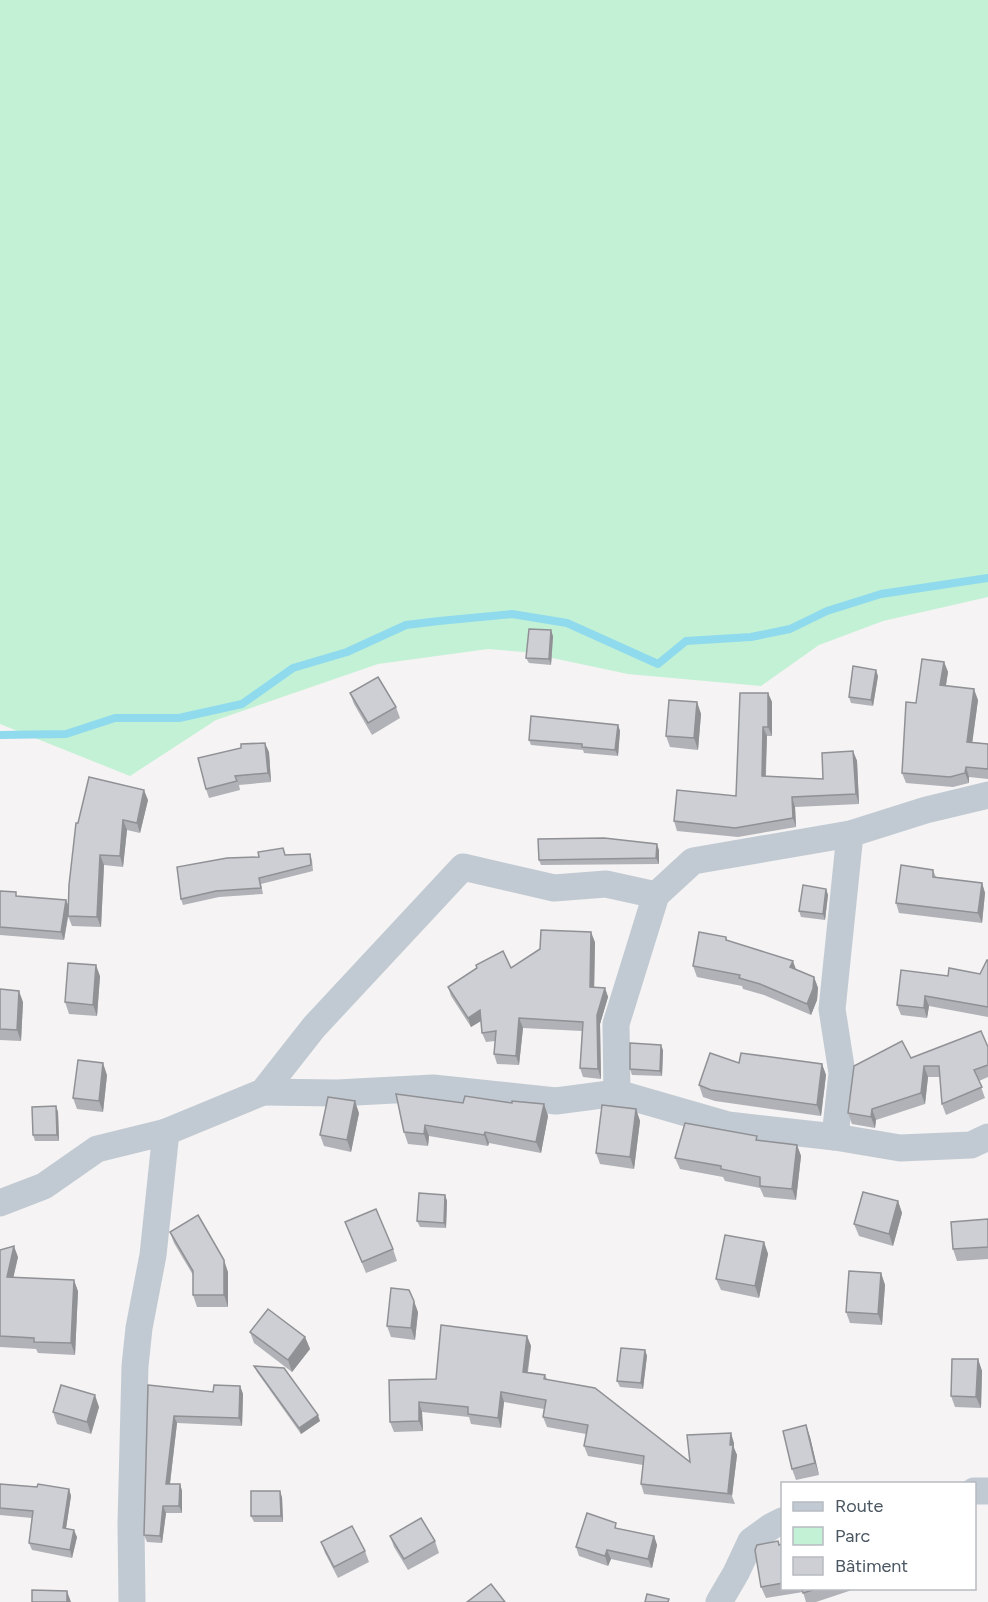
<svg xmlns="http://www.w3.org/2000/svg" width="988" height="1602" font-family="Figtree,sans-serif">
<rect width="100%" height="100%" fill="#f5f3f3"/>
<path fill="#c3f1d5" d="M0,0H988V597L883,621L819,645L761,686L628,674L524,652L488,649L378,664L216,720L130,776L0,724Z"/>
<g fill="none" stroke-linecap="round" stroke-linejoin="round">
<path stroke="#90daee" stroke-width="8" d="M0,735L66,734L115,718H179L242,704L293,668L347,652L406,625L439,621L512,614L567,623L658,664L686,641L751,637L790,629L827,611L881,594L988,578"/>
<g stroke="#c1cad2" stroke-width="27">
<path d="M263,1092L337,1093L433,1088L556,1101L617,1093L728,1125L835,1137L900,1148L971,1145L988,1137"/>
<path d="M617,1093L616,1024L656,895"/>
<path d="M835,1137L842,1073L832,1009L850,834"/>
<path d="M0,1203L44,1186L97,1149L166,1132L263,1092L314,1027L463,867L554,888L606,884L656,895L693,861L850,834L926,810L988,795"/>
<path d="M974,1491H988"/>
<path d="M132,1602L131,1524L135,1366L139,1328L153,1255L166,1132"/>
<path d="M719,1602L736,1573L751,1541L772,1526L782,1521"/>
</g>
</g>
<g fill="#b0b2b7">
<path d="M553,636L551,665L529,663L526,658Z"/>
<path d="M944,662L948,672L946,686L978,700L972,742L988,744V779L969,777V783L953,787L906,783L902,773L916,703Z"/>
<path d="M878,676L873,706L851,703L849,697Z"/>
<path d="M350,693L396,707L400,718L372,735L354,704Z"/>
<path d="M768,693L772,702V736H767L766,776L823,779L853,751L857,761L859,804L795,807L796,827L738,837L677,831L674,821L736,796Z"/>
<path d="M697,702L701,714L698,750L670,747L666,736Z"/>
<path d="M618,725L620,731L618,756L584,753L583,750L531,745L529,740Z"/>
<path d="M269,752L271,782L239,785L240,790L209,798L206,789Z"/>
<path d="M148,800L140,833L127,830L123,867L104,865L101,927L72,926L68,916L69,913L64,940L0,935V891L18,896L66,900L69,907L78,823Z"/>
<path d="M659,850V864L541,865L539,860Z"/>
<path d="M310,854L312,860L313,871L261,884L263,894L219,897L183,905L181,899L286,855Z"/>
<path d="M933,870L936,877L982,883L985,893L982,923L899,913L896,903Z"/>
<path d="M826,889L828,895L825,920L801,917L799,911Z"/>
<path d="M726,937L727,940L814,977L818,988L817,1000L811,1015L764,995L743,989L742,986L697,977L693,966Z"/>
<path d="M595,942L594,987L605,988L608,997L600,1024L601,1079L583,1077L580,1068L582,1031L523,1028L519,1065L497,1064L494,1054L495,1041L486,1042L482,1033L481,1021L471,1027L451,996L448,987L477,968H511Z"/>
<path d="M988,960V1017L929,1006L927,1018L901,1015L897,1005L948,976L980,974Z"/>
<path d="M100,976L97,1016L69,1014L65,1002Z"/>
<path d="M0,989L23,1002L21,1041L0,1040Z"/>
<path d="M988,1047V1077L979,1081L985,1098L946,1115L942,1104L940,1077H928L925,1104L876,1120L875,1128L852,1124L848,1113L911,1058Z"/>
<path d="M663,1050L662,1076L632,1075L630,1069Z"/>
<path d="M822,1064L826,1075L821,1116L715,1101L703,1097L699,1085Z"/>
<path d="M107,1075L103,1112L77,1109L73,1098Z"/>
<path d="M463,1103L544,1104L548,1116L541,1153L489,1143L488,1146L429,1136L428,1146L408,1144L404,1132Z"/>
<path d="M56,1106L58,1112L59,1141H35L33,1135Z"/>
<path d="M636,1109L640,1121L634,1169L600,1164L596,1153Z"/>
<path d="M359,1113L351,1152L324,1146L320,1135Z"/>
<path d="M759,1141L797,1145L801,1156L796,1200L764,1197L760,1188L725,1181L723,1177L680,1169L675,1158Z"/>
<path d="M445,1195L447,1201L446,1228L420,1227L417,1221Z"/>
<path d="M898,1201L902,1213L893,1246L859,1236L854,1224Z"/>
<path d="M988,1219V1259L957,1261L953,1249Z"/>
<path d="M345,1222L393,1249L397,1261L366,1273Z"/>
<path d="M170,1232L228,1272V1307H197L193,1295V1275L174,1243Z"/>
<path d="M764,1242L768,1254L759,1298L721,1290L716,1279Z"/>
<path d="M0,1250L18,1257L13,1277L78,1291L75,1355L38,1353L36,1349L0,1347Z"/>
<path d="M881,1273L885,1285L882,1325L850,1323L846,1312Z"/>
<path d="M418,1312L415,1340L391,1337L387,1326Z"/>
<path d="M250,1332L305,1337L310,1349L292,1372L254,1343Z"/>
<path d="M527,1336L531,1346L528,1372L545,1375L547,1379L690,1462L734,1443V1448L737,1455L732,1496L735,1504L644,1494L641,1484L643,1465L588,1456L584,1446L586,1434L547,1427L543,1417L544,1409L504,1402L501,1428L471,1424L469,1417L422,1412L423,1431L394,1432L390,1422L436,1379Z"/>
<path d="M645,1350L647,1356L643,1389L620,1387L617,1381Z"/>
<path d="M978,1359L982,1371L981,1408L955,1407L951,1396Z"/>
<path d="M254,1366L320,1421L301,1434L257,1372Z"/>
<path d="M148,1385L213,1392L240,1386L243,1394L242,1426L177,1423L170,1484H180L182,1491V1513H166L162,1543L147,1542L144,1535Z"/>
<path d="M99,1407L91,1434L57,1424L53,1412Z"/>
<path d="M806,1425L810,1437L819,1475L796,1480L792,1469Z"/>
<path d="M0,1484L69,1489L71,1496L66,1528L77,1537L72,1558L32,1550L29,1543L32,1518L0,1515Z"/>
<path d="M282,1497L283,1522H254L251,1516Z"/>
<path d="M619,1529L654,1536L657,1545L652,1568L611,1559L608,1566L579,1556L576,1547Z"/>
<path d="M390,1536L435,1541L439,1553L408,1570L394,1547Z"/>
<path d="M321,1542L365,1551L369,1562L338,1578L325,1553Z"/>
<path d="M783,1544V1588H858L816,1602H806L803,1592L766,1598L761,1587L779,1545Z"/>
</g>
<g fill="#909195">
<path d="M551,630L553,636L551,665L549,659Z"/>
<path d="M944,662L948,672L944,696L940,685Z"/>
<path d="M876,670L878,676L873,706L871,700Z"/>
<path d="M974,689L978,700L971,752L967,742Z"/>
<path d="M768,693L772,702V736L768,727Z"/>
<path d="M697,702L701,714L698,750L694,738Z"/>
<path d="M618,725L620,731L618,756L615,750Z"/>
<path d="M763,727L767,736L765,785L762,776Z"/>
<path d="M265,743L269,752L271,782L268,773Z"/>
<path d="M853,751L857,761L859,804L856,794Z"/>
<path d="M966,767L969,777V783L965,773Z"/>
<path d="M144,790L148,800L140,833L137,823Z"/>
<path d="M792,797L795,807L796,827L793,818Z"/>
<path d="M123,820L127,830L123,867L120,856Z"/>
<path d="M657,844L659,850V864L656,858Z"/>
<path d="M100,855L104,865L101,927L97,917Z"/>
<path d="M982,883L985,893L982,923L978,913Z"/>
<path d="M826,889L828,895L825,920L823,914Z"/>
<path d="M66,900L69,908L64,940L61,932Z"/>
<path d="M591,932L595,942L594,996L590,987Z"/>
<path d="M793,961L797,972L790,967Z"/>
<path d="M96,965L100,976L97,1016L93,1005Z"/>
<path d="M814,977L818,988L817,1000L811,1015L807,1004Z"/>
<path d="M605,988L608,997L600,1024L601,1079L598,1069L597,1015Z"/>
<path d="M19,991L23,1002L21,1041L17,1030Z"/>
<path d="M925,996L929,1006L927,1018L924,1008Z"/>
<path d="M480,1010L484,1019L471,1027L468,1018Z"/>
<path d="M519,1018L523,1028L519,1065L516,1056Z"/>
<path d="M661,1045L663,1050L662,1076L660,1071Z"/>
<path d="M103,1063L107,1075L103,1112L99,1101Z"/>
<path d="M822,1064L826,1075L821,1116L817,1105Z"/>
<path d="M924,1066L928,1077L925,1104L921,1093Z"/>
<path d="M355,1101L359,1113L351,1152L347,1140Z"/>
<path d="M544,1104L548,1116L541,1153L536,1142Z"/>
<path d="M56,1106L58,1112L59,1141L57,1135Z"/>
<path d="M636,1109L640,1121L634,1169L630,1157Z"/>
<path d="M872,1109L876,1120L875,1128L871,1117Z"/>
<path d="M425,1125L429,1136L428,1146L424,1134Z"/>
<path d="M485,1132L489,1143L488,1146L484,1135Z"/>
<path d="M797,1145L801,1156L796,1200L792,1189Z"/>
<path d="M445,1195L447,1201L446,1228L444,1223Z"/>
<path d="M898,1201L902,1213L893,1246L889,1234Z"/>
<path d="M764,1242L768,1254L759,1298L755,1286Z"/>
<path d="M14,1246L18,1257L11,1288L7,1277Z"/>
<path d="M224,1260L228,1272V1307L224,1295Z"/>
<path d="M881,1273L885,1285L882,1325L878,1314Z"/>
<path d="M74,1280L78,1291L75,1355L71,1343Z"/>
<path d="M414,1301L418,1312L415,1340L411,1328Z"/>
<path d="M527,1336L531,1346L526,1381L523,1372Z"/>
<path d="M305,1337L310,1349L292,1372L288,1360Z"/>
<path d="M645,1350L647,1356L643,1389L641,1383Z"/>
<path d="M978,1359L982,1371L981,1408L976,1397Z"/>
<path d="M240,1386L243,1394L242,1426L239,1418Z"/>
<path d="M501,1392L504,1402L501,1428L498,1418Z"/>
<path d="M95,1395L99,1407L91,1434L87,1422Z"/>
<path d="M419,1402L422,1412L423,1431L419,1421Z"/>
<path d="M318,1415L320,1421L301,1434L299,1428Z"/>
<path d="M174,1416L177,1423L169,1491L166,1484Z"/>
<path d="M806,1425L810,1437L819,1475L815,1463Z"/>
<path d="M731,1433L734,1443V1448L737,1455L732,1496L731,1494L728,1492Z"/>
<path d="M180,1484L182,1491V1513L179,1506Z"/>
<path d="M69,1489L71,1496L65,1535L63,1528Z"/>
<path d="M280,1491L282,1497L283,1522L281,1516Z"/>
<path d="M163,1506L166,1513L162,1543L160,1536Z"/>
<path d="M74,1530L77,1537L72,1558L70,1550Z"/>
<path d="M654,1536L657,1545L652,1568L648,1559Z"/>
<path d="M607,1550L611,1559L608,1566L605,1556Z"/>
<path d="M67,1591L71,1602H67Z"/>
</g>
<g fill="#cdcfd5" stroke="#909195" stroke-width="1.5">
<path d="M529,629L551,630L549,659L526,658Z"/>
<path d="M922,659L944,662L940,685L974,689L967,742L988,744V769L966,767L965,773L950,777L902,773L906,702L916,703Z"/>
<path d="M853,666L876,670L871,700L849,697Z"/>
<path d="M378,677L396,707L368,723L350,693Z"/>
<path d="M740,693H768V727H763L762,776L823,779L822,753L853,751L856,794L792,797L793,818L735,828L674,821L677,790L736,796Z"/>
<path d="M669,700L697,702L694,738L666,736Z"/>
<path d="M531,716L618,725L615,750L582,747V744L529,740Z"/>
<path d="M265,743L268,773L235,776L237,781L206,789L198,758L241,748V744Z"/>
<path d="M89,777L144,790L137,823L123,820L120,856L100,855L97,917L68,916L69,885L76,823H78Z"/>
<path d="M604,838L657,844L656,858L539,860L538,839Z"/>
<path d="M283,848L285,855L310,854L311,865L259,878L261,888L216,891L181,899L177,867L227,858L259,857L258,852Z"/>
<path d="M901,865L933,870V877L982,883L978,913L896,903Z"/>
<path d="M803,885L826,889L823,914L799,911Z"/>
<path d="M0,891L16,892V896L66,900L61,932L0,927Z"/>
<path d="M541,930L591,932L590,987L605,988L597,1015L598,1069L580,1068L583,1022L519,1018L516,1056L494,1054L496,1031L482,1033L480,1010L468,1018L448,987L477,968L476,965L503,951L511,968L540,949Z"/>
<path d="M699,932L726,937V940L793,961L790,967L814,977L813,989L807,1004L760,984L739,978L740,975L693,966Z"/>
<path d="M987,960H988V1007L925,996L924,1008L897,1005L901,970L948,976L949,968L980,974Z"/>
<path d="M68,963L96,965L93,1005L65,1002Z"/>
<path d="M0,989L19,991L17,1030L0,1029Z"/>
<path d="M981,1031L988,1047V1065L974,1070L982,1087L942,1104L939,1066H924L921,1093L872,1109L871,1117L848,1113L854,1066L902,1041L911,1058Z"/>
<path d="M630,1043L661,1045L660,1071L630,1069Z"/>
<path d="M710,1053L739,1063L741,1053L822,1064L817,1105L711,1090L699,1085Z"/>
<path d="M78,1060L103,1063L99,1101L73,1098Z"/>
<path d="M396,1094L463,1103L465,1096L512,1103V1101L544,1104L536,1142L485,1132L484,1135L425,1125L424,1134L404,1132Z"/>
<path d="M328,1097L355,1101L347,1140L320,1135Z"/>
<path d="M602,1105L636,1109L630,1157L596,1153Z"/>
<path d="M56,1106L57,1135H33L32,1107Z"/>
<path d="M685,1123L757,1136L756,1140L797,1145L792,1189L760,1186V1177L721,1169V1166L675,1158Z"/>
<path d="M863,1192L898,1201L889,1234L854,1224Z"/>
<path d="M419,1193L445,1195L444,1223L417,1221Z"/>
<path d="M376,1209L393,1249L362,1262L345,1222Z"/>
<path d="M198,1215L224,1260V1295H193V1271L170,1232Z"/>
<path d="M988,1219V1247L953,1249L951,1222Z"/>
<path d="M725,1235L764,1242L755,1286L716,1279Z"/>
<path d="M14,1246L7,1277L74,1280L71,1343L34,1342V1338L0,1336V1250Z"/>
<path d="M849,1271L881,1273L878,1314L846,1312Z"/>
<path d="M391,1288L409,1290L414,1301L411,1328L387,1326Z"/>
<path d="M268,1309L305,1337L288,1360L250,1332Z"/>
<path d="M441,1325L527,1336L523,1372L545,1375L544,1379L595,1388L690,1462L687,1435L731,1433L730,1445H733L728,1492L731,1494L641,1484L644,1456L584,1446L588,1425L543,1417L546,1400L501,1392L498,1418L468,1414V1407L419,1402V1421L390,1422L389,1380L436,1379Z"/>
<path d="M621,1348L645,1350L641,1383L617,1381Z"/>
<path d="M952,1359H978L976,1397L951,1396Z"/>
<path d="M254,1366L284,1368L318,1415L299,1428Z"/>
<path d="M61,1385L95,1395L87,1422L53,1412Z"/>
<path d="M148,1385L213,1392L214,1385L240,1386L239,1418L174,1416L166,1484H180L179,1506H163L160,1536L144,1535Z"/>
<path d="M806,1425L815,1463L792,1469L783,1431Z"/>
<path d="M0,1484L37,1487L38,1484L69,1489L63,1528L74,1530L70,1550L29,1543L33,1511L0,1508Z"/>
<path d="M251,1491H280L281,1516H251Z"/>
<path d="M587,1513L616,1523L615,1528L654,1536L648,1559L607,1550L605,1556L576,1547Z"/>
<path d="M421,1518L435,1541L404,1559L390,1536Z"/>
<path d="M352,1526L365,1551L334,1567L321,1542Z"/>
<path d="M778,1541L779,1545L783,1544V1583L761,1587L755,1550L757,1545Z"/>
<path d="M491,1584L505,1602H467Z"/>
<path d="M802,1588H819L803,1593Z"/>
<path d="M32,1590L67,1591V1602H32Z"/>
<path d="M647,1594L669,1599L668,1602H645Z"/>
</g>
<rect x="781" y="1482" width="195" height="108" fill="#ffffff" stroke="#b7bbc0" stroke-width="1.5"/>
<rect x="793" y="1502" width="30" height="9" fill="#c1cad2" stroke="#b7bbc0" stroke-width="1.5"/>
<text x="835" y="1512" font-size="18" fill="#4a5661">Route</text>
<rect x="793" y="1527" width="30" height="18" fill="#c3f1d5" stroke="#b7bbc0" stroke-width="1.5"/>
<text x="835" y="1542" font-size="18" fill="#4a5661">Parc</text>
<rect x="793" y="1557" width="30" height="18" fill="#cdcfd5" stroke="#b7bbc0" stroke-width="1.5"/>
<text x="835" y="1572" font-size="18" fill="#4a5661">Bâtiment</text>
</svg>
